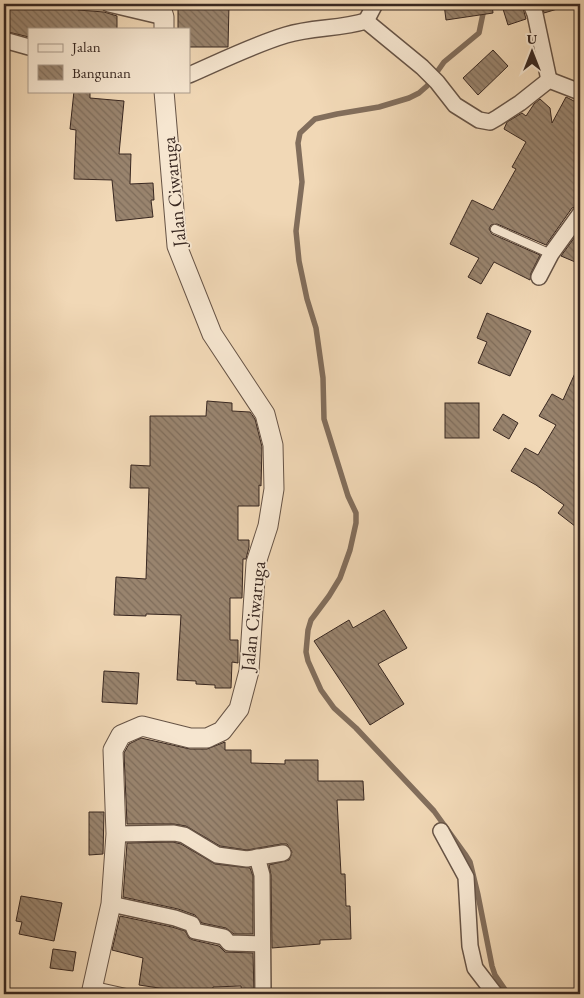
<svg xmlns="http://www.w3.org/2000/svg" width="584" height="998" font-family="'EB Garamond',serif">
<defs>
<pattern id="building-back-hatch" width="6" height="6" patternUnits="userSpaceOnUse" patternTransform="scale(1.25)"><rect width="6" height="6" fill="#99846e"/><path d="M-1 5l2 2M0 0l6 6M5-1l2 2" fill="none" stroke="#7e6c5a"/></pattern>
</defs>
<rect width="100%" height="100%" fill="#f1d8b6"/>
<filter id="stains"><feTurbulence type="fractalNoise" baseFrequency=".004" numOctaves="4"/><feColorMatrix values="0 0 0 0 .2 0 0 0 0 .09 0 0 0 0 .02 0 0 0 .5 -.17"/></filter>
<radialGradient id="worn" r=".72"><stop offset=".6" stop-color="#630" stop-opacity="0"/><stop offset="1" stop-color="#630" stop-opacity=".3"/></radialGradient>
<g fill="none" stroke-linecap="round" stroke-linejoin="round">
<path stroke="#826e5c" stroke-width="5.5" d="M485,4L479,33L444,62L427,86L419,93L409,98L379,107L337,114L315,119L300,133L298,143L302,182L296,231L299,261L307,299L316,328L323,378L324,419L348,496L356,513V523L350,550L340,578L329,596L311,620L308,630L306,652L308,661L321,690L334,708L356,728L434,811L465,854L470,862L478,895L492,966L495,975L508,994"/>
</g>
<g fill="url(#building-back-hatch)" stroke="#392821">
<path d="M10,4H78V10L104,12L117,16V29H29V37L4,31Z"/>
<path d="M178,4L229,5L228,47H189V29H178Z"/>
<path d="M444,4H492L493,13L446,20Z"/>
<path d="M522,4L526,19L508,25L503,9Z"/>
<path d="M541,4H564V7L544,13Z"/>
<path d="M493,50L508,66L478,95L463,78Z"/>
<path d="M74,91H90V98L124,101L119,154H131L130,184L153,183L154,200H151L153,217L116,221L112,180L74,179L76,130L70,129Z"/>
<path d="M566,97L580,104V205L572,208L546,245L497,224L491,225L489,229L492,234L540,255L531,273L530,280L494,262L481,284L468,277L479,258L450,244L472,200L493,210L516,169L512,167L526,142L504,129L507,122L522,113L526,116L534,104L540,99L550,108L552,123Z"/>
<path d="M580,230V264L561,256Z"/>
<path d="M487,313L531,331L510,376L478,363L487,342L477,338Z"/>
<path d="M580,362V530L558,513L564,505L536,485L511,471L525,448L538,455L556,425L539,416L552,394L563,400Z"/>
<path d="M207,401L232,403V411L250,412L255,419L262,447L261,486L259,485V506H238V540H249V547L246,559H243L242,598H230V640H238V663L232,662L231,688H215V685L196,684V681L177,680L181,615L146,614V616L114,615L116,577L146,579L149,488H130L131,465L150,466V416H206Z"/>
<rect x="445" y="403" width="34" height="35"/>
<path d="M503,414L518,423L509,439L493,430Z"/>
<path d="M384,610L407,648L378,664L404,704L370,725L314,641L349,620L353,628Z"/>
<path d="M104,671L139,673L137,704L102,702Z"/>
<path d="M141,738L190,749H207L225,742V750H251V763L285,764V760H318V781H363L364,800H337L341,874H345L346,906H350L351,939L320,940V944L272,948L271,875L269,865L289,860L292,852L287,844H281L247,850L220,846L186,826L174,824H127L124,753L129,744Z"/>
<path d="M89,812H104L103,854L89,855Z"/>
<path d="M173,842L181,844L215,864L250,868L253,876V934H234L226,928L202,923L195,915L178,909L123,897L127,843Z"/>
<path d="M21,896L62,903L54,941L19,934L22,922L16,921Z"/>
<path d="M120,916L172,927L185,931L189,938L193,940L219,946L225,952L253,953L254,994H242L241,986L213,987L212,994H185V992L139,985L143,958L112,950Z"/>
<path d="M53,949L76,952L73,971L50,968Z"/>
</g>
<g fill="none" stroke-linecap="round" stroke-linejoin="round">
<g stroke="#675446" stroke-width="10">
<g id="service">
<path d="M495,229L551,254"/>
<path d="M94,986L130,994"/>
</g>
</g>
<g stroke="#675446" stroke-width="18">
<g id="minor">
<path d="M109,4L164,17"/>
<path d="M531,4L535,14L549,80"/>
<path d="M366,21L375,4"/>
<path d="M4,40L29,47"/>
<path d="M189,75C221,61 253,45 286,35C312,27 340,29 366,21L422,67L437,82L455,105L479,120L490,122L497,118L520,103L549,80L580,92"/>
<path d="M539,277L551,254L580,214"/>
<path d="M441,831L466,877L470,946L475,968L495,994"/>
<path d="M116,834L174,833L184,835L217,855L247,859L283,853"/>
<path d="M257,857L262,875L263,994"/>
<path d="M111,904L175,918L192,924L195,931L224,937L229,943L262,944"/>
</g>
</g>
<g stroke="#675446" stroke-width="21">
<g id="tertiary">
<path d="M160,4L164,17V29"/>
<path d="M91,994L111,904L116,834L113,750L121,735L142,726L190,738H207L222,731L239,709L249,671L256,563L268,526L274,489L273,445L265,414L212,334L177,246L164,91"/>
</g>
</g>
<use href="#service" stroke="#f6e6d0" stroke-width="8"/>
<use href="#minor" stroke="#f6e6d0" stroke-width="15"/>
<use href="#tertiary" stroke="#f6e6d0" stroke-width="19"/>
</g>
<g text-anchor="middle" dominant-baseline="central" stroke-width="4" stroke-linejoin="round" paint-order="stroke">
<g font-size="19" fill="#392821" stroke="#f6e6d0">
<text transform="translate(174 192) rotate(-96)">Jalan Ciwaruga</text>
<text transform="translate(253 616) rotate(-84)">Jalan Ciwaruga</text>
</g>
</g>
<rect width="584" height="998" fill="none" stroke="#f1d8b6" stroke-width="20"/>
<rect x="5" y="5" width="574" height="988" fill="none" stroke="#392821" stroke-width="2.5"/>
<rect x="10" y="10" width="564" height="978" fill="none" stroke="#392821"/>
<rect x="28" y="28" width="162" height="65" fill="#f6e6d0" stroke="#aa9a8a"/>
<rect x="38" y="44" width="25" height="8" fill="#f6e6d0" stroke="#aa9a8a"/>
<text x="72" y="52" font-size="15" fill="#392821">Jalan</text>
<rect x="38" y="65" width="25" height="15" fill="url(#building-back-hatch)" stroke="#aa9a8a"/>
<text x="72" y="78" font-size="15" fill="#392821">Bangunan</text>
<g transform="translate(532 52)" stroke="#f6e6d0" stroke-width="4" paint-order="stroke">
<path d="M0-4L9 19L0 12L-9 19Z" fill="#392821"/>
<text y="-8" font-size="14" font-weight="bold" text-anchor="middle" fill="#392821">U</text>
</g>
<rect width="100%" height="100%" filter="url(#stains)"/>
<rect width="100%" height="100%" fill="url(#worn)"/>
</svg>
